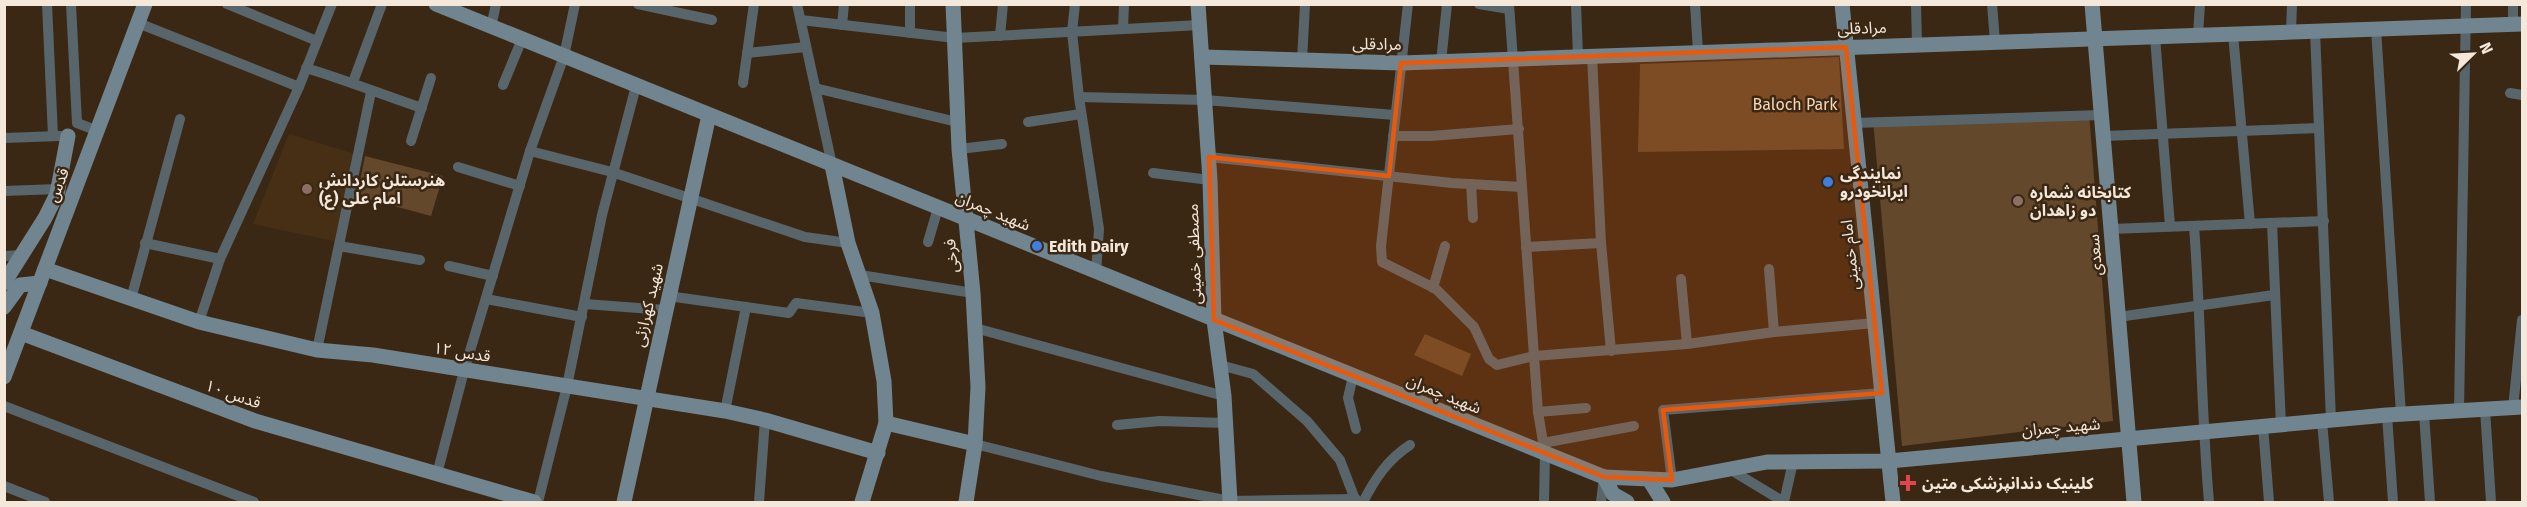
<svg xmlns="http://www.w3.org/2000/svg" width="2527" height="507" font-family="'Fira Sans','Noto Sans Arabic',sans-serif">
<rect width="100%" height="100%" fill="#3b2814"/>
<path fill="#472f15" d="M289,134L355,154L334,241L253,224Z"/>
<g fill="#63482b">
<path d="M1839,57L1844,149L1638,152L1640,64Z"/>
<path d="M2089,113L2113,421L1902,446L1873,120Z"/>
<path d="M365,156L443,176L431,216L357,196Z"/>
<path d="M1425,334L1471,354L1462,376L1414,355Z"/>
</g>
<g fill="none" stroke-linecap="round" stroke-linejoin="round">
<g stroke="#58666c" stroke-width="10">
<path d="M47,4L53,136"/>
<path d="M71,4L77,123L98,131"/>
<path d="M227,4L317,41"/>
<path d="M638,4L712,20"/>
<path d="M797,4L832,165"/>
<path d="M910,4V33"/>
<path d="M1075,4L1072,32L1079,97L1099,229L1096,272"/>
<path d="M1408,4L1381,246L1382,262L1436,289L1474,327L1489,359L1497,365L1534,356L1687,344L1774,332L1875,323"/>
<path d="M1479,4L1509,9"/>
<path d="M1509,4L1538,412L1545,454L1544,502"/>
<path d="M1576,4L1578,57"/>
<path d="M1695,4L1698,52"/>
<path d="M1916,4L1917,45"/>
<path d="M1992,4L1995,42"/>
<path d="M2513,4V24"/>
<path d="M801,20L955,38L1200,25"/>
<path d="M138,23L299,87"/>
<path d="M842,25L844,4"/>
<path d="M491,27L496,4"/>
<path d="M1123,29L1124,4"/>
<path d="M2376,29L2401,414"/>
<path d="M2315,31L2331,420"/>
<path d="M2291,32L2292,4"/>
<path d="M2233,34L2250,224"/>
<path d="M2198,35L2200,4"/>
<path d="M1000,36L1003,4"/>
<path d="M2155,37L2170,226"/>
<path d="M747,53L806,47"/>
<path d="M1592,56L1601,243L1611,351"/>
<path d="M1302,60L1305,4"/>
<path d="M1441,62L1447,4"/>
<path d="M306,68C346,80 383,95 422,108"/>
<path d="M353,82L382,4"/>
<path d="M743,83L754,4"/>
<path d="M503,85L522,39"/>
<path d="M815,88L957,122"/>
<path d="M2510,93L2522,95"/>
<path d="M1079,97L1205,100L1395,115"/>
<path d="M1028,122L1081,114"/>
<path d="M1854,123L2101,115"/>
<path d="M1393,136H1431L1519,129"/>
<path d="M2103,136L2319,128"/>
<path d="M4,138L60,136"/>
<path d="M411,141L431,78"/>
<path d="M959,149L1002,144"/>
<path d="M530,151L612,172L805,237L848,243"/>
<path d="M1209,157L1452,183L1522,187"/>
<path d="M458,167L520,186"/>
<path d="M1153,173L1210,180"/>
<path d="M1471,184L1473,218"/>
<path d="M4,191L58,189"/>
<path d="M2272,223L2281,425"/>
<path d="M2194,226C2201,318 2201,410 2209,502"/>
<path d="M2111,229L2324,221"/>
<path d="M928,242L938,208"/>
<path d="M145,243L220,259"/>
<path d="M339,246L420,260"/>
<path d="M1526,247L1601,243"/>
<path d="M4,256L23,255"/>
<path d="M449,266L493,276"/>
<path d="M1769,269L1774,332"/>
<path d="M860,275L973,293"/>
<path d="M1681,279L1687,344"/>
<path d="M1433,288L1445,246"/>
<path d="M668,296L789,313L796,303L872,313"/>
<path d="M131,299L180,119"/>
<path d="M486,299L582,317"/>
<path d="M585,304L665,310"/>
<path d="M2118,317L2274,295"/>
<path d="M199,322L220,259L299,87L332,4"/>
<path d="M975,328L1224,396"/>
<path d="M317,350L371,92"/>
<path d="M1220,365L1253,374L1307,421L1340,460L1356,502"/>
<path d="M1353,376L1348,398L1356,429"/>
<path d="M4,406L254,502"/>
<path d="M2513,408L2522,320"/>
<path d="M2485,409L2491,502"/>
<path d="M725,411L746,307"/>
<path d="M2459,411L2466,4"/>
<path d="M1538,412L1586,408"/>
<path d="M2424,413L2430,502"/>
<path d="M2387,415L2393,502"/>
<path d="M2322,421L2329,502"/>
<path d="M1117,425L1160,421L1225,423"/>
<path d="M2263,426L2269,502"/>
<path d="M1543,443L1634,426"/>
<path d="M975,444L1101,476L1230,501L1356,499"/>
<path d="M1731,470L1784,502L1793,462"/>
<path d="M437,474L464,371L530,151L564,56L575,4"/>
<path d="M1672,480L1663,410L1882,393"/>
<path d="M4,486L45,502"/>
<path d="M538,502L567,386L602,215L636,86"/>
<path d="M759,502L765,420"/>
<path d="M1363,502C1375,479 1387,460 1410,445"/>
<path d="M1601,502L1604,477"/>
</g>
<g stroke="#70858f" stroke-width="15">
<path d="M436,4L1604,477L1613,494L1627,502"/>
<path d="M953,4L959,149L973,293L978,387L975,444L966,502"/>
<path d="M1198,4L1210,180L1214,320L1224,396L1230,502"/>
<path d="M1842,4L1893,502"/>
<path d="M2092,4L2134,502"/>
<path d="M1202,57L1401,63L2522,24"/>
<path d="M832,165L848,243L872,313L884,381L886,423L862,502"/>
<path d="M45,269L199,322L317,350L373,355L725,411L765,420L878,453"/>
<path d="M4,283L45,218L57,194L68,136"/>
<path d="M4,307L20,285L40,283"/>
<path d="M21,333L255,421L534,502"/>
<path d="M4,377L145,4"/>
<path d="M886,423L975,444"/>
<path d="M1604,477L1672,480L1767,462L1889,461L2387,415L2522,407"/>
<path d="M1650,481L1663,502"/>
<path d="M624,502L709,115"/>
</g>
</g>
<path fill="#e8590c" fill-opacity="0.2" stroke="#e8590c" stroke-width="4.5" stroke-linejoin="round" d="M1846,47L1882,393L1663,410L1672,480L1604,477L1214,320L1209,157L1389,176L1401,63Z"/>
<g fill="#3f7fe0" stroke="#3b2814" stroke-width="2">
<circle cx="1828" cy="182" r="6"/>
<circle cx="1037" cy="246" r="6"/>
</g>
<g fill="#8d6e63" stroke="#3b2814" stroke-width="2">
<circle cx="307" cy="189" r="6"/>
<circle cx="2018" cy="201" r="6"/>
</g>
<path fill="#e0444e" stroke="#3b2814" stroke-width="2" d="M1905 474h6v6h6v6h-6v6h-6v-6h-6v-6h6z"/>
<g text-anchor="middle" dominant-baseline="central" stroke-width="5" stroke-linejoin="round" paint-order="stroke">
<g font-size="16" fill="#f4e8db" stroke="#3b2814">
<text transform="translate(1862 28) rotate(-2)">مرادقلی</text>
<text transform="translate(1377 44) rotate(1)">مرادقلی</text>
<text transform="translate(58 185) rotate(-69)">قدس</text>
<text transform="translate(993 211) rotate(22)">شهید چمران</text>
<text transform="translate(1194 254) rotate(-92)">مصطفی خمینی</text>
<text transform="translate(1850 255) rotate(-96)">امام خمینی</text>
<text transform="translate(2095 255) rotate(-95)">سعدی</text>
<text transform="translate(951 256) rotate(-96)">فرخی</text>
<text transform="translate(648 305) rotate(-77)">شهید کهرازئی</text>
<text transform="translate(462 352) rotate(9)">قدس ۱۲</text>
<text transform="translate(233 394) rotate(19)">قدس ۱۰</text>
<text transform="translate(1444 394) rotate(22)">شهید چمران</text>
<text transform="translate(2061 427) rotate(-5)">شهید چمران</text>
</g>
<g font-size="16" fill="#f7d6b5" stroke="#3b2814">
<text x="1795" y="104">Baloch Park</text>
</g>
<g font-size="16" font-weight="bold" fill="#f4e8db" stroke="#3b2814" text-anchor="start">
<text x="1840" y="173">نمایندگی<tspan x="1840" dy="18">ایرانخودرو</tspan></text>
<text x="319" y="180">هنرستلن کاردانش<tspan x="319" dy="18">امام علی (ع)</tspan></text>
<text x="2030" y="192">کتابخانه شماره<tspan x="2030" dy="18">دو زاهدان</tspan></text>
<text x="1049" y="246">Edith Dairy</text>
<text x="1922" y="483">کلینیک دندانپزشکی متین</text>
</g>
</g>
<rect width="2527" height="507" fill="none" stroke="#f4e8db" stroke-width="12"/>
<g transform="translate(2473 54) rotate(66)" stroke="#3b2814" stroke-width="4.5" paint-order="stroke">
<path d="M0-4.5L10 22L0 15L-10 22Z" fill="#f4e8db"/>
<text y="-9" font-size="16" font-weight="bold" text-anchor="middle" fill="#f4e8db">N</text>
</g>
</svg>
